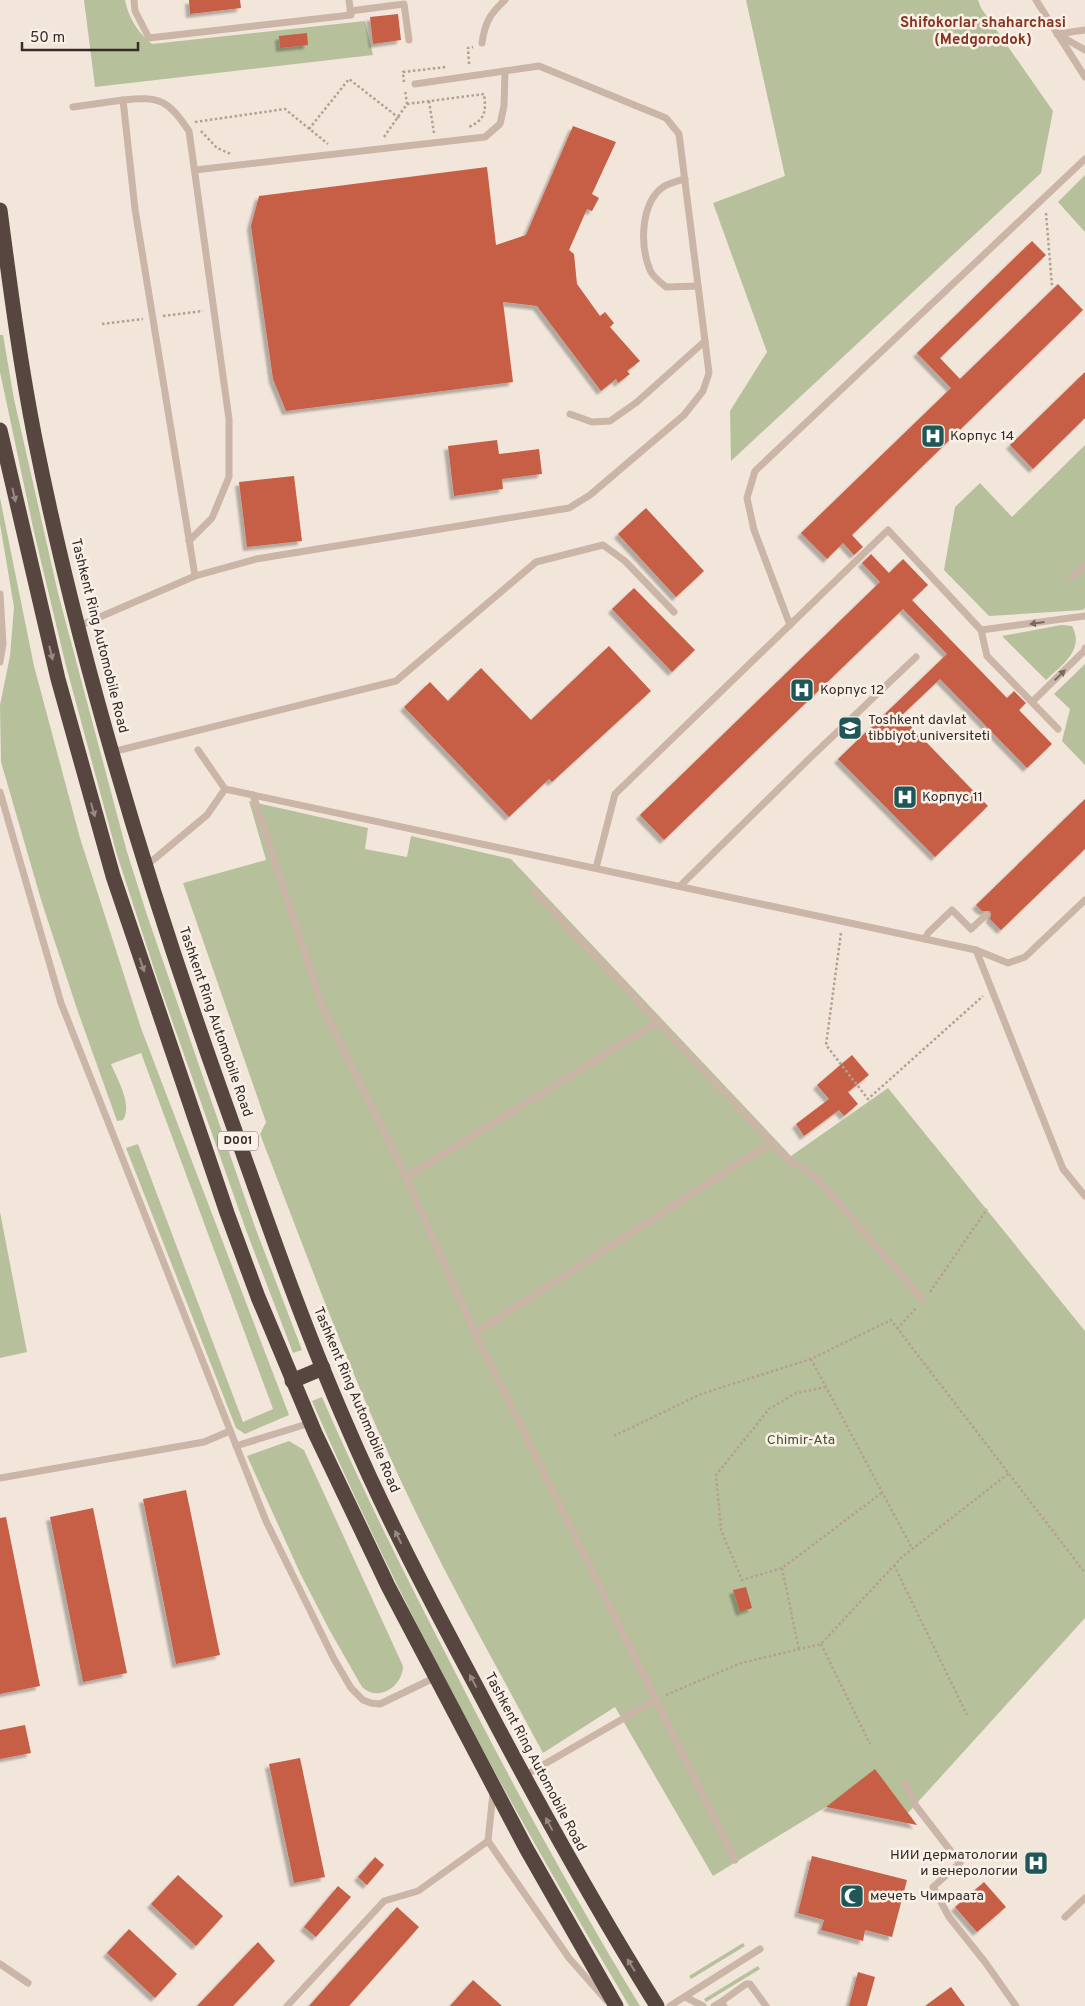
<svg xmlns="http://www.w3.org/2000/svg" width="1085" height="2006" font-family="Overpass,sans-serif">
<defs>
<filter id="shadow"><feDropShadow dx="-4" dy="4" stdDeviation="1" flood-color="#0004"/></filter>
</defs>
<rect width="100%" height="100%" fill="#f2e6db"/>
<g fill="#b6c19b">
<path d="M84,0H125C128,17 139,34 152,44L365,21L373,55L95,87Z"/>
<path d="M746,0H978L981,8L1053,111L1041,173L731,461L730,411L767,352L713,203L785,176Z"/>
<path d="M1085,175V232L1058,202Z"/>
<path d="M0,335H3L14,399L58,593L127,852L147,915L255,1227L302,1350L293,1353L246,1230L158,981L117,855L65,662L34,532L0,372Z"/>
<path d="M1085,445V608L1083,610L989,616L944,570L955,507L980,483L1012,517Z"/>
<path d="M0,498L34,666L80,838L141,1028L289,1415L245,1434L236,1428L126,1148L138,1144L243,1422L273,1409L141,1053L111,1064C117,1079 133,1105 123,1120L117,1121L77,1009L42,903L1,762L0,705L10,656L14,607L0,524Z"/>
<path d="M1061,625L1072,626C1085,650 1062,665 1046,680L1002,636Z"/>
<path d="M1085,664V765L1062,741L1070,709L1054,694Z"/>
<path d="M249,801L368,828L365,849L407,857L411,836L511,859L791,1156L888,1088L1085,1331V1618L908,1813L875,1770L826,1807L713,1876L615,1707L543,1753C495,1663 444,1574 401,1481C348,1368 305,1251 260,1134L266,1122L183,883L266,860Z"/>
<path d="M0,1212L27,1352L0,1358Z"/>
<path d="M322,1397C361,1487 405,1575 450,1662C509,1779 572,1894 640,2006H629L621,1992C507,1801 400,1605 312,1401Z"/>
<path d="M289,1441L304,1450L403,1666C403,1686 378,1703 362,1687L330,1631L300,1573L247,1456Z"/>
<path d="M743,1943L745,1946L691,1979L689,1976Z"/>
<path d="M758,1966L760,1969L706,2002L704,1999Z"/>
</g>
<g fill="#c65e44" filter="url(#shadow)">
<path d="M189,0H240L241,8L190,14Z"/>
<path d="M398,14L401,40L373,44L370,17Z"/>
<path d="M307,33L308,45L280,48L279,36Z"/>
<path d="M573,126L616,142L592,194L599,198L592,211L587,209L569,250L574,254L577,284L600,316L605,312L614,323L610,327L640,361L627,371L630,374L618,383L616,379L601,391L537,306L503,302L513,382L286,411L273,379L251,226L259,196L487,167L496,245L526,235Z"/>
<path d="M1032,241L1046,255L940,358L960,379L1058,284L1083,310L852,535L863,547L854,555L843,543L827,559L801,533L951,388L917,353Z"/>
<path d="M1085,372V418L1033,469L1010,445Z"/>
<path d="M497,440L499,454L539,449L542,474L502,479L503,489L454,496L448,446Z"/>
<path d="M294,476L302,541L247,547L239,482Z"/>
<path d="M646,508L704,571L676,597L618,534Z"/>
<path d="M871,554L889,573L903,559L928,585L912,600L1007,698L1014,691L1026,703L1019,710L1052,744L1027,768L940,679L901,716L988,806L935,857L838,759L947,654L903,609L664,840L640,815L880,582L862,563Z"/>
<path d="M634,588L695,650L672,672L612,609Z"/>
<path d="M609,646L651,691L552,782L549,779L509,817L404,707L430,682L448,701L481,668L531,720Z"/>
<path d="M1085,799V849L1001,930L990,919L991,914L990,911H982L976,905Z"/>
<path d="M852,1055L869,1075L848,1092L858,1104L844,1116L839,1110L804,1136L796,1124L829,1099L817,1085Z"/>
<path d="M186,1490L220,1655L176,1664L143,1499Z"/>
<path d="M93,1508L127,1673L83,1682L50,1517Z"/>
<path d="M6,1517L40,1686L0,1694V1518Z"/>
<path d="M746,1587L752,1608L740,1612L733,1590Z"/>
<path d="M25,1725L31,1753L0,1759V1730Z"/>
<path d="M300,1758L325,1877L294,1883L269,1764Z"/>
<path d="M875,1769L917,1825L826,1807Z"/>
<path d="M812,1856L907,1880L892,1937L865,1930L863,1941L821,1930L824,1920L798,1913Z"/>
<path d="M375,1857L384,1865L367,1885L358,1877Z"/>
<path d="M178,1875L223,1916L196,1946L151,1904Z"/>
<path d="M984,1882L1006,1907L977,1932L955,1907Z"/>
<path d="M338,1886L351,1897L316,1937L304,1927Z"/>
<path d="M397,1907L419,1927L349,2006H309Z"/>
<path d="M129,1929L177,1974L155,1998L107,1953Z"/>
<path d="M258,1942L275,1961L233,2006H197Z"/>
<path d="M858,1972L875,1977L867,2006H849Z"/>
<path d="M473,1980L502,2006H450Z"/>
<path d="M951,1987L965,2006H925Z"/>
</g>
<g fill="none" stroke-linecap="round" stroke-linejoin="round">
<g stroke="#b69f91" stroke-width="2.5" stroke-dasharray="2.5 2.5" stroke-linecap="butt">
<path d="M469,64L468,48L473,47"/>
<path d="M404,82L403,72L446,67"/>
<path d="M429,101L434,133"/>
<path d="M407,104L484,94C486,111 486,119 469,127"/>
<path d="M195,122L285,109L328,144"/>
<path d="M309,129L349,79L399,118"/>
<path d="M201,131L217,148L231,154"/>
<path d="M384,137L407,104L405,90"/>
<path d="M1046,213L1052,286"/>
<path d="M163,316L203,311"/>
<path d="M102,324L143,319"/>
<path d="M841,933L826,1045L868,1099L983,996"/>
<path d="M930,1292L987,1209"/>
<path d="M897,1329L916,1308"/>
<path d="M811,1359L912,1548"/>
<path d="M826,1387L796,1393L769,1409L716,1475L721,1530L742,1580L782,1568L883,1492"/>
<path d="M614,1436L701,1394L811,1359L891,1320L1085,1573"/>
<path d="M894,1565L967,1715"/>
<path d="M782,1568L799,1650"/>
<path d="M821,1644L870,1744"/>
<path d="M666,1695L741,1663L821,1644L902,1557L1009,1473"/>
</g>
<g stroke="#cab5a7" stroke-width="7">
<path d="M134,0L135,11L149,38L351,15L349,0"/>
<path d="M1036,0L1085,77"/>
<path d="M350,11L404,4L409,40"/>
<path d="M1057,34L1085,30"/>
<path d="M1059,35L1085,50"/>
<path d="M482,43C485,22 490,14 505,0"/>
<path d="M123,100C160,96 168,100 189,131L229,419V477L212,518L189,541"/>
<path d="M73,107L123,100L135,209L195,576"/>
<path d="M195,170L485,137L500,124L504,106L505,71"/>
<path d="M685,179C678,181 669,183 663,187C640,204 640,246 650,270C652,276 661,283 666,287L698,286"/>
<path d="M570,414L592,422L610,421L637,402L705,341"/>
<path d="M1072,577L1085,565"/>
<path d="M0,594L3,644L0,662"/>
<path d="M790,625L754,530L747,498L755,471L1085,159"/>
<path d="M79,626L195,576L256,559L569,508L590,495L684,415L703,391L709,373L679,134L666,118L539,66L415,84"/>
<path d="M981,630L1085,616"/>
<path d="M1032,702L1084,651L1085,648"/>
<path d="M198,750L225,789L976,950L1008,963L1025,957L1085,900"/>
<path d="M112,752L396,681L536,562L603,545L625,561L674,612"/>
<path d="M0,792L61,1003L266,1521L334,1659L351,1688L363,1700L371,1703L380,1704L436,1677"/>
<path d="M253,795L323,1008L406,1177L475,1333L735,1860"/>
<path d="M146,866L207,815L225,789"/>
<path d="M596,868L615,794L888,530L981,630L987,656L1058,729"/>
<path d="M680,886L812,756L916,657"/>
<path d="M534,891L785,1157L816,1177L923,1300"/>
<path d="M925,939L928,933L952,910L971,929L986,915"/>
<path d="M976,950L1063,1169L1085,1196"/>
<path d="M406,1177L656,1023"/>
<path d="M475,1333L771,1143"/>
<path d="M236,1446L310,1423"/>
<path d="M0,1478L204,1442L230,1431"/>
<path d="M524,1776L657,1699"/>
<path d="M905,1783L916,1806L960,1863L933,1887L949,1917L985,1962L1016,2006"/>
<path d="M493,1793L488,1841L569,1958L606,2000"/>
<path d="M1065,1917L1085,1898"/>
<path d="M0,1964L28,1983"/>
<path d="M685,1997L703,2006"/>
<path d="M721,2002L746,1984H750L766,2006"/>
<path d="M287,2006L384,1901L418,1891L488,1841"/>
<path d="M670,2006L760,1949"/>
<path d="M714,2006L721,2002L724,2006"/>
</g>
<g stroke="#57453f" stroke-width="15">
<path d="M0,210C10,286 20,363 35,439C80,664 147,884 224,1100C263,1209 300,1319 347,1426C385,1515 430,1600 476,1686C533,1795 592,1902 657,2006"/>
<path d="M0,430L58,679L113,876L227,1213L258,1297L315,1433L388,1586L526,1848L616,2006"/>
<path d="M292,1381L323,1368"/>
</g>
</g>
<defs><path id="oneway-solid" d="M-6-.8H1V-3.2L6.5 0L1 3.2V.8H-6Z" transform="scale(1.25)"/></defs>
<g fill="#988982">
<use href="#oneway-solid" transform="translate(14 495) rotate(77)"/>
<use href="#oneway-solid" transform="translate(51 653) rotate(76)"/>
<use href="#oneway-solid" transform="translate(93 810) rotate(74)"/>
<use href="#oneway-solid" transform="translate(142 965) rotate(71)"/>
<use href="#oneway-solid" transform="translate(398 1537) rotate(-116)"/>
<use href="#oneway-solid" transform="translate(473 1681) rotate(-118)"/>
<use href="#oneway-solid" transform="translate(549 1824) rotate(-118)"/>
<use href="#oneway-solid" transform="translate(631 1965) rotate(-122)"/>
</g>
<g fill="#796961">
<use href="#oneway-solid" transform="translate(1037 623) rotate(172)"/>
<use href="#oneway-solid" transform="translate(1060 675) rotate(-44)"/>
</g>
<defs>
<g id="hospital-square" transform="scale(1.25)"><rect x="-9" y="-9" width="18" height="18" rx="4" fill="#1d5758" stroke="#f9f0e7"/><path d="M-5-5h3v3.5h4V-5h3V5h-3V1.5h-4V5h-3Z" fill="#fff"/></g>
<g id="university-square" transform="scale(1.25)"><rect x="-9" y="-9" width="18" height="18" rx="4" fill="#1d5758" stroke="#f9f0e7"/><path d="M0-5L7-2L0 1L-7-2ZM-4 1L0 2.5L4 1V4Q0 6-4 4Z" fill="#fff"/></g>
<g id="mosque-square" transform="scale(1.25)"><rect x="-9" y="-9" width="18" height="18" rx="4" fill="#1d5758" stroke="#f9f0e7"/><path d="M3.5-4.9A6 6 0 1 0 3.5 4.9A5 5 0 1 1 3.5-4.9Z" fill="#fff"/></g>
</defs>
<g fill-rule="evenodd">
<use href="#hospital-square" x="933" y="436"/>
<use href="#hospital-square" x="802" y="690"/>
<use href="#university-square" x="850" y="728"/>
<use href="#hospital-square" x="905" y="797"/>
<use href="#hospital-square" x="1036" y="1863"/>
<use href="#mosque-square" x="852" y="1896"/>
</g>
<g text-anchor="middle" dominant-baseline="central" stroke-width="5" stroke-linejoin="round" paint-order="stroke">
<rect fill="#f9f0e7" stroke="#706661" stroke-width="1" x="218" y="1131.5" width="40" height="19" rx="4"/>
<g font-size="12" font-weight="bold" fill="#362b28">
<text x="238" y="1141">D001</text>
</g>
<g font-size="14" fill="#362b28" stroke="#f9f0e7" text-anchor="start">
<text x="950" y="436">Корпус 14</text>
<text x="820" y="690">Корпус 12</text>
<text x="868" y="720">Toshkent davlat<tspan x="868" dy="16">tibbiyot universiteti</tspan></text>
<text x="922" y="797">Корпус 11</text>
<text x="1018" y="1855" text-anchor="end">НИИ дерматологии<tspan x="1018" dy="16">и венерологии</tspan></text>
<text x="870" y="1896">мечеть Чимраата</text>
</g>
<g font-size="14" fill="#362b28" stroke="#f9f0e7">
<text transform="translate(99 636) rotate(76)">Tashkent Ring Automobile Road</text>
<text transform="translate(215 1022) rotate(71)">Tashkent Ring Automobile Road</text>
<text transform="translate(356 1400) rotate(67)">Tashkent Ring Automobile Road</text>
<text transform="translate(535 1762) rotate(62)">Tashkent Ring Automobile Road</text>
</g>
<g font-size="14" fill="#47552b" stroke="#f9f0e7">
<text x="801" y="1440">Chimir-Ata</text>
</g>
<g font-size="15" font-weight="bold" fill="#863420" stroke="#f9f0e7">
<text x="983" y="23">Shifokorlar shaharchasi<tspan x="983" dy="17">(Medgorodok)</tspan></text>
</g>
</g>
<path d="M22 42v8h116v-8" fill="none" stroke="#362b28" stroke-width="2.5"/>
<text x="30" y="42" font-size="15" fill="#362b28" stroke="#f9f0e7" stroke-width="4" paint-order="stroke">50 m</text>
</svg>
